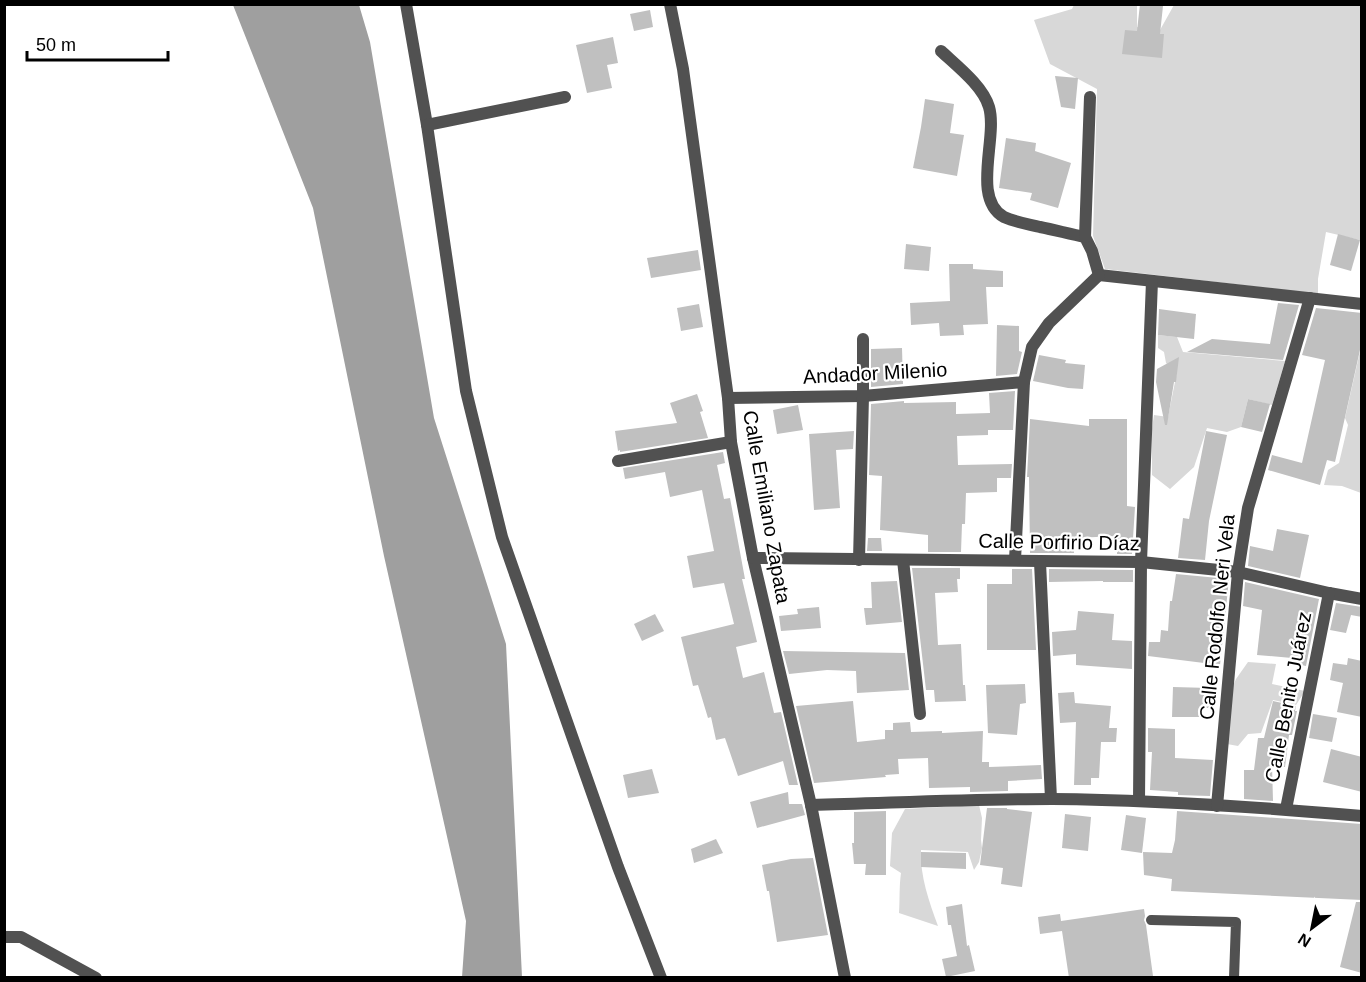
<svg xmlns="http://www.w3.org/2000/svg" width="1366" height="982" font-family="Arial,sans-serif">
<rect width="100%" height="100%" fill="#fff"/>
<g fill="#d8d8d8">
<path d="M1074,5H1137V27L1160,30L1174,5H1361V239L1360,240L1326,232L1318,279V294L1105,269L1093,236L1097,89L1050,64L1034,20L1072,9Z"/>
<path d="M1158,335L1177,337L1183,352L1285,361L1272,405L1248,399L1241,427L1227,432L1207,428L1194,467L1170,489L1152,475V429L1154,415L1168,417L1177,372L1166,363L1164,352L1158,348Z"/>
<path d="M1361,347L1362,493H1361L1342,486L1324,485L1328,470L1339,463L1348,425L1345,418Z"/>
<path d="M1248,662L1276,664L1272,684L1305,691L1296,705L1273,700L1261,733L1248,734L1238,746L1227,744V700L1236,679Z"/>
<path d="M979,805L982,818L981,840L982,848L979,862L974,870L968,852L921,850C920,877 929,901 938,926L899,913C900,900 899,887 901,873L890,866L892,833L905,809Z"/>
</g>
<path fill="#9f9f9f" d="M233,5H359L370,42L434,418L506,644L522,977H462L466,921L384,556L313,208Z"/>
<g fill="#c0c0c0">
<path d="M1140,4L1163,6L1160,34H1164L1162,58L1122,54L1125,30L1137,31Z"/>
<path d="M650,10L653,27L634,31L630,14Z"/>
<path d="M613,37L618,63L607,65L612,88L587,93L576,45Z"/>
<path d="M1055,76L1078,78L1075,109L1061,107Z"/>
<path d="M925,99L954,104L950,133L964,135L957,176L913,168L921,127Z"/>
<path d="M1006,138L1036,143L1035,151L1071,163L1058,208L1030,200L1032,193L999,188Z"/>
<path d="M1338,234L1360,240L1351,271L1330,265Z"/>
<path d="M906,244L931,247L929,271L904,269Z"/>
<path d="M698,250L701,270L651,278L647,258Z"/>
<path d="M949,264H973V269L1003,271V287H986L988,324L963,325L964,335L940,336L939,323L911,325L910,303L950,301Z"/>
<path d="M1278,303L1299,305L1283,360L1187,352L1212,339L1270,344Z"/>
<path d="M699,304L703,327L681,331L677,308Z"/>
<path d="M1316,308L1362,313V341L1335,462L1327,460L1320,485L1268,470L1272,455L1302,463L1325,360L1302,355Z"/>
<path d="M1159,309L1196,314L1194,339L1158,335Z"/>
<path d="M997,325L1019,326V351L1022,352L1017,374L996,376Z"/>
<path d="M902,348L903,384L871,387V349Z"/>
<path d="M1039,355L1066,360L1065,363L1085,365L1083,389L1068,388L1033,381Z"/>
<path d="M1179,357L1176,382H1174L1167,425H1165L1156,382L1157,369Z"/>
<path d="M1015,391L1013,430H988V435L957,436L958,465L1012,464L1011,478H997V492L966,493L965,524H962L961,552H928V535L880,530L882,476L869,475L871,404L904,401V403L956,402V414L990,413L989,393Z"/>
<path d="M697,394L703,411L700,412L708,438L620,452V450L618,451L615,431L677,423L670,403Z"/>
<path d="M1248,399L1270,404L1262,432L1241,427Z"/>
<path d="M798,405L803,430L777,434L773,410Z"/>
<path d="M1030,419L1089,426V419H1127V506L1135,507L1132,554H1117L1118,536L1074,538V553H1030L1029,477H1027Z"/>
<path d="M854,431L853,449L836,450L840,508L814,510L809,434Z"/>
<path d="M1206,431L1227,435L1209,521L1205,560L1178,558L1183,518L1189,519Z"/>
<path d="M723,452L725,463L717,465L724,499L730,498L745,579H742L757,642L736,647L743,678L764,672L774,713L781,712L798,785H789L783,761L738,776L725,738L716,740L711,717L708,718L698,685L693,686L681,637L734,624L724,583L693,588L687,556L714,551L702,490L670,497L665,472L625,479L623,468Z"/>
<path d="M1277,529L1309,535L1300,578L1248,566L1250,546L1273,551Z"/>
<path d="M868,538H881L882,551H867Z"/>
<path d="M912,568H960V579H957L958,592L935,593L938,645L961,644L963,685H965L966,701L935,702L934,690H926Z"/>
<path d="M1012,569H1032L1036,650H987V584H1012Z"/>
<path d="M1049,569L1133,570V582H1103V581L1049,582Z"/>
<path d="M1176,574L1229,579L1220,665L1148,656L1149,642H1160L1161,630L1168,631L1170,601H1172Z"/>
<path d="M897,581L902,622L866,625L864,608H872L871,582Z"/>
<path d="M1245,582L1319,599L1306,666L1291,663L1292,658L1257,655L1262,610L1243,606Z"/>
<path d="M1336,603L1362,607V617L1351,615L1346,633L1330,630Z"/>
<path d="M819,607L821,628L781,631L779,616L798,614L797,609Z"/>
<path d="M1078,611L1114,614L1112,640L1132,641V669L1076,665V654L1053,656L1052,632L1076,630Z"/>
<path d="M655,614L664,631L642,641L634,624Z"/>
<path d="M783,651L905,653L909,690L857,693L856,671L827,670L789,674Z"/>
<path d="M1348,658L1362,661V717L1337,712L1343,683L1330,680L1333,663L1347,665Z"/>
<path d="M1025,684L1026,703L1020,704L1017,735L988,733L986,685Z"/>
<path d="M1173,687L1210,688L1211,708H1201V717H1172Z"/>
<path d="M1074,692L1075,703L1111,706L1109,728H1117L1116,742H1101L1099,778H1091V785H1074L1076,722L1060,723L1058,693Z"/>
<path d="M853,701L857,742L885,739V730H893V723L910,722L911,732L942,731V733L983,731L982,762H989V767L1041,765L1042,779L1008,781V791L970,792V787L929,788L928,758L898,759L899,774L885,775L886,777L814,783L796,706Z"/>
<path d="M1273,701L1296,706L1295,711H1297L1292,735H1289L1285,767L1272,765L1273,801L1244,799V770H1254L1258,738H1264Z"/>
<path d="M1313,714L1337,718L1332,742L1309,738Z"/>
<path d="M1148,728L1175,729V758L1213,760L1210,796L1178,795V792L1150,790L1152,752H1148Z"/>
<path d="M1331,749L1362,757V792L1323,782Z"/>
<path d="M652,769L659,793L628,798L623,775Z"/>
<path d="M788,792L789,804H802L805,815L757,828L750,802Z"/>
<path d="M987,808H1007V809L1032,812L1022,887L1001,884L1003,868L980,865Z"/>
<path d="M886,811V875H865L866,864H854L852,843H854V812Z"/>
<path d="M1177,811L1362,824V900L1171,891L1172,879L1144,875L1143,852L1172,853L1175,840Z"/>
<path d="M1065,814L1091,817L1088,851L1062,848Z"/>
<path d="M1126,815L1146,818L1142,853L1121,850Z"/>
<path d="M716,839L723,853L694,863L691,849Z"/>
<path d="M921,852L966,853V869L921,867Z"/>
<path d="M813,858L828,935L777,942L769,891H767L762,865L791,859Z"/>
<path d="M1356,902H1362V973L1340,967Z"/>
<path d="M962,904L967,946L969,945L975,971L946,977L942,959L957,956L951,925H948L946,907Z"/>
<path d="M1144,909L1145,916L1144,920L1146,925L1153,976L1069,978L1062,931L1040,934L1038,917L1060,914L1061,921Z"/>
</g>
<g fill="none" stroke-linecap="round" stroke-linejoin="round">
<path stroke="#515151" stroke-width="10" d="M1151,920L1236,922L1234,978"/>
<g stroke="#515151" stroke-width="12">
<path d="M406,4L427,125L466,391L502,537L618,867L661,978"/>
<path d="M670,4L683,69L728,398L731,442L753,558L811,805L845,978"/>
<path d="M941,51C957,66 983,86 989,107C998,138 971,198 1004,217C1015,222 1028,224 1040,227C1055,230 1070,234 1085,237L1092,251L1099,275"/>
<path d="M427,125L565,97"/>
<path d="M1085,237L1090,97"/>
<path d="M1099,275L1362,304"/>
<path d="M728,398L863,396L1024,382"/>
<path d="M618,461L731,442"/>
<path d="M753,558L1141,562L1238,572L1329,593L1362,599"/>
<path d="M859,560L863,396V339"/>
<path d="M903,560L920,714"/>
<path d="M1015,560L1024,382L1032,347L1049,323L1099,275"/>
<path d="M1040,562L1051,799"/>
<path d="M1139,801L1141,562L1152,281"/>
<path d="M811,805C891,803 972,799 1052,799C1155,800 1259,807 1362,816"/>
<path d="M1217,806L1238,572L1248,508L1310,298"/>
<path d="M1286,809L1329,593"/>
<path d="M4,937H21L96,978"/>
</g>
</g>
<g text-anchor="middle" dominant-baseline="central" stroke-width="4.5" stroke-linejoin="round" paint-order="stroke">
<g font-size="20" fill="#000" stroke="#fff">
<text transform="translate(875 373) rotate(-3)">Andador Milenio</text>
<text transform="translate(767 507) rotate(80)">Calle Emiliano Zapata</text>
<text transform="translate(1059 542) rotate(1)">Calle Porfirio Díaz</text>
<text transform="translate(1217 617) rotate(-84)">Calle Rodolfo Neri Vela</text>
<text transform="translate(1288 697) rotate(-79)">Calle Benito Juárez</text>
</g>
</g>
<rect width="1366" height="982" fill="none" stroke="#000000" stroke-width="12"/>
<g transform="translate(1312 928) rotate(212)" stroke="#ffffff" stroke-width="4.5" paint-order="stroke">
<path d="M0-4.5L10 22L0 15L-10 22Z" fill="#000000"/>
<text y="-9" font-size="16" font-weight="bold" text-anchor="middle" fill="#000000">N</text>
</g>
<path d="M27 51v9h141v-9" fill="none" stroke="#000000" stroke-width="3"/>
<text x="36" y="51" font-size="18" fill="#000000" stroke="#ffffff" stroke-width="4.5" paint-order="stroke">50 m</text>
</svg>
